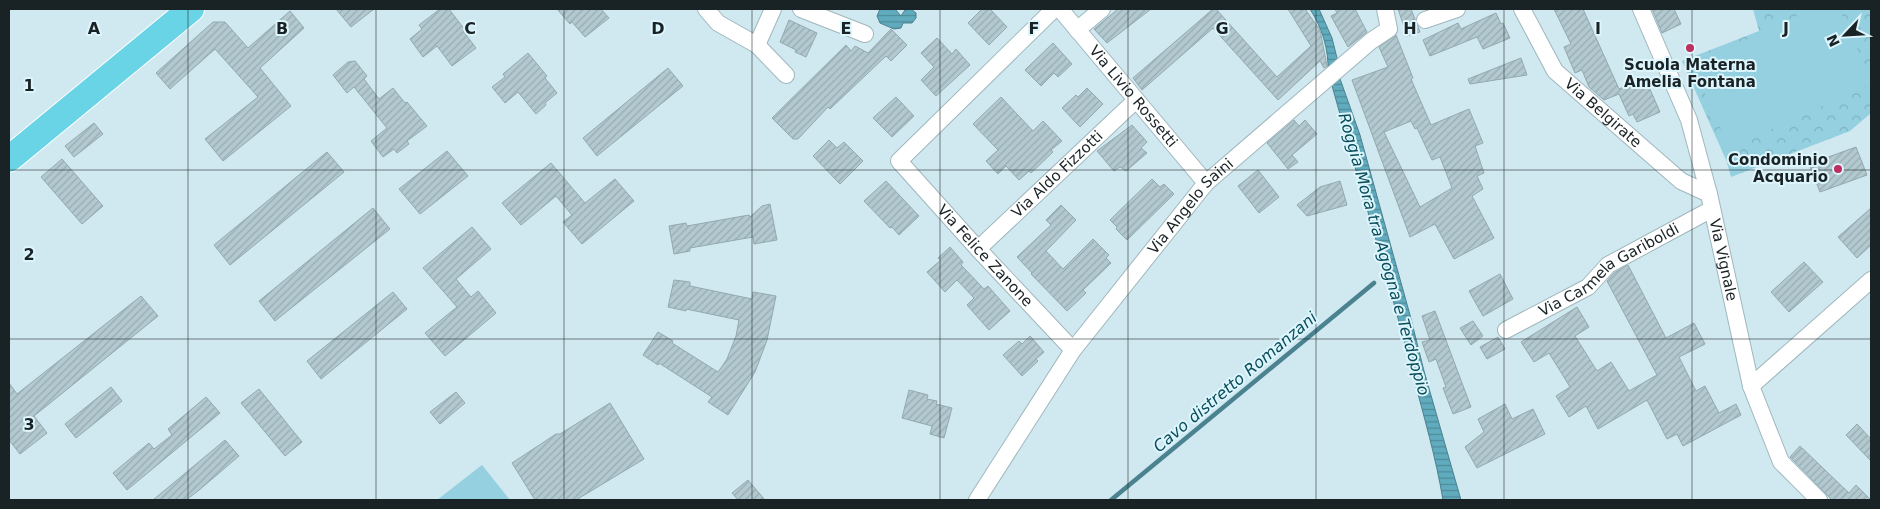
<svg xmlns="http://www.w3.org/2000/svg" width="1880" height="509" font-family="'DejaVu Sans',sans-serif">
<defs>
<pattern id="park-crowns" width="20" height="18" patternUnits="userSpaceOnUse" patternTransform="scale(1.25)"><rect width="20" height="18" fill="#94d0e0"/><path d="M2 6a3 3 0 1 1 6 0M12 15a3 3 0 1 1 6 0" fill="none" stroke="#7fb2c0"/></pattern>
<pattern id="water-rules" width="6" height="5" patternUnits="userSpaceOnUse" patternTransform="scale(1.25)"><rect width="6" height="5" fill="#60abbd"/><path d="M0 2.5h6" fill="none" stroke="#4e8b99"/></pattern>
<pattern id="building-hatch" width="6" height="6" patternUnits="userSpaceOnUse" patternTransform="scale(1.25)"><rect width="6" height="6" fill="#b1c9cf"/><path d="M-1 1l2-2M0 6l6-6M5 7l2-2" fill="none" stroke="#98acb2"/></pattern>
</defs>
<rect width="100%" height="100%" fill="#d0e8ef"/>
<path fill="url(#park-crowns)" d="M1753,9H1871V113L1850,131L1731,177L1727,162L1682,61L1759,31Z"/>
<g fill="#94d0e0">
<path d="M1812,9H1839L1871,78V83L1730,149L1692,65Z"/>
<path d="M482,465L510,500H437Z"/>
</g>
<g fill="url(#water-rules)" stroke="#4b828f">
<path d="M880,9H895L901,16L905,10L911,9L916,13V18L912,23H903L901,28L894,29L880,23L877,16Z"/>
<path d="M1310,9H1319L1332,38L1339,66L1328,72C1329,49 1322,28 1310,9Z"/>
<path d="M1339,76L1360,135L1410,315L1424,371L1461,500H1443C1436,458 1424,417 1413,375C1388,277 1358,180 1331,82Z"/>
</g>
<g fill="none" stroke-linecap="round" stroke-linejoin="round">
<path stroke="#4b828f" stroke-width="4.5" d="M1111,500L1374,283"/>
</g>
<g fill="url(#building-hatch)" stroke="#92a9b0" fill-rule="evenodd">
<path d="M336,9H374L351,27Z"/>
<path d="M440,9H449L465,30L463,31L476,48L452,66L437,46L423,57L410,39L422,29L419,25Z"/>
<path d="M557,9H601L609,18L585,37L572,22L570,24Z"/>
<path d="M982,9H990L1007,27L989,45L968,23Z"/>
<path d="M1118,9H1151L1107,43L1094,29Z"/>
<path d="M1213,9H1216L1277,77L1311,46L1288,9H1305L1320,30L1327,66L1324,68L1320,61L1278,100L1213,28L1142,90L1133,78Z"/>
<path d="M1335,9H1355L1367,32L1348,47L1331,16L1337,13Z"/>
<path d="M1398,9H1411L1420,32L1407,36Z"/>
<path d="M1554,9H1583L1619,89L1645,78L1660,112L1637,122L1633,114L1629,116L1619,94L1604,100L1589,87L1582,70L1575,73L1564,47L1571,44Z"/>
<path d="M1652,9H1674L1681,24L1662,33Z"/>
<path d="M290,11L304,28L260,68L291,106L223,161L205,139L258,97L215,49L170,89L156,73L213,22H225L248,48Z"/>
<path d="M1496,13L1501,24L1503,23L1510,38L1483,49L1477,37L1430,56L1423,40L1458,23L1461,29Z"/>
<path d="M789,20L817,33L806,57L795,52L796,50L780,42Z"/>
<path d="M891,29L907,45L891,61L886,56L830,109L828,107L798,139H793L772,118L846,45L851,51L855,46L868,53Z"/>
<path d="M1396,35L1413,78L1411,79L1431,125L1469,109L1483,143L1475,146L1484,173L1477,176L1483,189L1472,196L1494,238L1454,259L1435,224L1410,237L1352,80L1388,67L1379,47ZM1411,121L1415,129L1417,128L1432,160L1440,157L1452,188L1420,207L1384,132Z"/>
<path d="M937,38L952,54L956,49L970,65L936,96L921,80L934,67L921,53Z"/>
<path d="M1053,43L1072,64L1058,77L1054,73L1041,86L1025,70Z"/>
<path d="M528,53L547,76L545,78L557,93L545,103L546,105L536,114L518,92L505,103L492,87L505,77L503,74Z"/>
<path d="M1521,58L1527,75L1470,84L1468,79Z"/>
<path d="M355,61L367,76L364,79L379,99L393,88L405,103L407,102L427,126L407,141L409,144L397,153L394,149L383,157L371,141L387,128L354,87L347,93L333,75L348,62Z"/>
<path d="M668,68L683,86L597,156L583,138Z"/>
<path d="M1087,88L1103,104L1080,127L1062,108L1076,95L1078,97Z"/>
<path d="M896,97L914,116L892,137L873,118Z"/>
<path d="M1001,97L1033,131L1043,121L1062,141L1051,150L1053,152L1031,173L1029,171L1019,180L1006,166L998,174L986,161L998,150L973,124Z"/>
<path d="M1294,120L1299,126L1305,120L1317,134L1292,155L1298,162L1288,169L1267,143Z"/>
<path d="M94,123L103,134L74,157L65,146Z"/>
<path d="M1132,125L1147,142L1141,148L1147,153L1126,171L1120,167L1114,171L1097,151Z"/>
<path d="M829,140L837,148L844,142L863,161L840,184L813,156Z"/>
<path d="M1856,147L1867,175L1820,192L1809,164Z"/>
<path d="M447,151L468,176L420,214L399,189Z"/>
<path d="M327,152L344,172L230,265L214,245Z"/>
<path d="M62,159L103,206L82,224L41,177Z"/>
<path d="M551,163L585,203L615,179L634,201L582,244L563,222L572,215L556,196L521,225L502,203Z"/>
<path d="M1258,170L1279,197L1259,213L1238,186Z"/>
<path d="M1152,179L1160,187L1164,184L1174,194L1127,240L1116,229L1117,227L1110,220Z"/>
<path d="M886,181L919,216L899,235L892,227L890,228L864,201Z"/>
<path d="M1340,181L1347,205L1307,216L1297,205L1320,187Z"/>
<path d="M770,204L777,240L754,244L753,237L690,248V251L674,254L669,226L686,223L687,226L749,215L750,217L762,206Z"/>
<path d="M1061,205L1076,220L1046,251L1063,269L1093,239L1109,255L1106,258L1111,263L1083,290L1086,293L1067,311L1031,274L1032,273L1017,257L1051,225L1046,220Z"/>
<path d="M373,208L390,229L275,321L259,301Z"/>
<path d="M1871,208V245L1857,258L1838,237Z"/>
<path d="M472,227L491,249L456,279L471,297L478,291L496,313L445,356L425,333L457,307L423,268Z"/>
<path d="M950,247L963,262L961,265L984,289L988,286L1010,311L989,330L967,305L974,298L957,280L945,292L927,272L941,260L938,258Z"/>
<path d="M1804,262L1823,282L1789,312L1771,292Z"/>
<path d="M1628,265L1666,338L1694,323L1705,344L1679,357L1696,391L1705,386L1719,413L1736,404L1741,415L1683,446L1677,434L1667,439L1647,400L1598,429L1586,406L1569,417L1556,396L1570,387L1549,353L1534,362L1521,342L1577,307L1589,327L1575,336L1597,371L1611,362L1629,391L1657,375L1607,281L1614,273Z"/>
<path d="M1500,274L1513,299L1483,316L1469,291Z"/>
<path d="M674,280L690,282V286L752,299L753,292L776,296L767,340L755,372L728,415L708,402L712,397L659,363L658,365L643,355L658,332L673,341L672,343L718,372L727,359L736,336L739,320L686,309V311L668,307Z"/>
<path d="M393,292L407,309L321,379L307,361Z"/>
<path d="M141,296L158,316L34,416L47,433L20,454L9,440V383L17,394Z"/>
<path d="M1435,311L1471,407L1453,414L1443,388L1446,387L1436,359L1429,362L1422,342L1430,340L1422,316Z"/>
<path d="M1473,321L1483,336L1471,345L1460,328Z"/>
<path d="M1030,336L1044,352L1036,359L1038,361L1022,376L1003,355L1019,341L1022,344Z"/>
<path d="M1498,337L1505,349L1487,359L1480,347Z"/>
<path d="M111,387L122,401L76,438L65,424Z"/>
<path d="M259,389L302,442L285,456L241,403Z"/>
<path d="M909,390L928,395L927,399L937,401L936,404L952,408L944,438L930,434L932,426L902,418Z"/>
<path d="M456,392L465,403L440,424L430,412Z"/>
<path d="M206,397L220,413L127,490L113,473L149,443L154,449L172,435L168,429Z"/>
<path d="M610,403L644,459L576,500H535L512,463L556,434H560Z"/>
<path d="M1505,404L1512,419L1533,409L1545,434L1477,468L1465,447L1484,432L1478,419Z"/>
<path d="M1857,424L1871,439V461L1846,435Z"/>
<path d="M225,440L239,456L198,491L186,500H153Z"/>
<path d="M1800,446L1849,493L1856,485L1871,500H1832L1790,457Z"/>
<path d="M748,480L765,500H738L732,493Z"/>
</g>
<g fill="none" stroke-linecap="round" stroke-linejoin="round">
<g stroke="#9fb7bd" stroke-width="18">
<g id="street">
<path d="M706,9L718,23L757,45L786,75"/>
<path d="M801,9L865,34"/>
<path id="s1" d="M1054,9L899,161L978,249L1073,350"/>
<path id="s2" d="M1060,9L1206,183"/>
<path id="s3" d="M1522,9L1555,71L1681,181L1709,194"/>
<path id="s4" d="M1641,9L1689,120L1709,194L1751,386L1781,462L1819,500"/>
<path d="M1425,20L1457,9"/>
<path d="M1077,30L1102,9"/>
<path d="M757,45L773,9"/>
<path id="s5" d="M978,249L1136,100"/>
<path id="s6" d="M1506,330L1588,287L1608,265L1712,209"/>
<path d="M1751,386L1871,280"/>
<path id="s7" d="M977,500L1073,350L1206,183L1371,41L1389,29L1385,9"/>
</g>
</g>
<g stroke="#fff" stroke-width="28">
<path id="primary" d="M9,159L191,9"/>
</g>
<use href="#street" stroke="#fff" stroke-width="16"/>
<use href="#primary" stroke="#6ad4e7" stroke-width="26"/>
</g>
<path fill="none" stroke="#192225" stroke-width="1" stroke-opacity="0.55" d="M188,9V500M376,9V500M564,9V500M752,9V500M940,9V500M1128,9V500M1316,9V500M1504,9V500M1692,9V500M9,170H1871M9,339H1871"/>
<g fill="#bd2f5f" stroke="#ddf5fc" stroke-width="2">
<circle cx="1690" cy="48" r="5"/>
<circle cx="1838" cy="169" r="5"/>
</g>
<g text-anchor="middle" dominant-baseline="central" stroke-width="4" stroke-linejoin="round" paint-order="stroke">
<g font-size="15" font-weight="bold" fill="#192225" stroke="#ddf5fc">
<text x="1690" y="65">Scuola Materna<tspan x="1690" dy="17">Amelia Fontana</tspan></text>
<text x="1828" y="160" text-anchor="end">Condominio<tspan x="1828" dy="17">Acquario</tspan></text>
</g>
<g font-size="15" fill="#192225" stroke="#ddf5fc">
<text stroke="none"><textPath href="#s2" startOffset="114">Via Livio Rossetti</textPath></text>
<text stroke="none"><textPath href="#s3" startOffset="134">Via Belgirate</textPath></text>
<text stroke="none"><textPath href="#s5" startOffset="109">Via Aldo Fizzotti</textPath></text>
<text stroke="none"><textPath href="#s7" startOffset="364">Via Angelo Saini</textPath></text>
<text stroke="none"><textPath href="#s1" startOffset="345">Via Felice Zanone</textPath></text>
<text stroke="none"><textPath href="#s4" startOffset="265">Via Vignale</textPath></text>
<text stroke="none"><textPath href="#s6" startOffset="120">Via Carmela Gariboldi</textPath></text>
</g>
<g font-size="16" font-style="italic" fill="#094d5a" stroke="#ddf5fc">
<text transform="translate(1384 254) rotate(74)">Roggia Mora tra Agogna e Terdoppio</text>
<text transform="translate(1235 382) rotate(-40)">Cavo distretto Romanzani</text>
</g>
</g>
<g font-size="16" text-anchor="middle" font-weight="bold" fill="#192225" stroke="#ddf5fc" stroke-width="4" stroke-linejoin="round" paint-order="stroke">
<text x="94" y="34">A</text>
<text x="282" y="34">B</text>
<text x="470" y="34">C</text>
<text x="658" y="34">D</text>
<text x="846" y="34">E</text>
<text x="1034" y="34">F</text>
<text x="1222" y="34">G</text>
<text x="1410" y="34">H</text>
<text x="1598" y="34">I</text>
<text x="1786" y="34">J</text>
<text x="29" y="91">1</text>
<text x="29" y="260">2</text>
<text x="29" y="430">3</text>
</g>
<rect width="1880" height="509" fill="none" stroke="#192225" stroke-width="20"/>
<g transform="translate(1845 35) rotate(245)" stroke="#ddf5fc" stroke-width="4" paint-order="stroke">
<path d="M0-4L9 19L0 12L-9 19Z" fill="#192225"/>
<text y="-8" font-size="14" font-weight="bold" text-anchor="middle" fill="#192225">N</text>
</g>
</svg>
